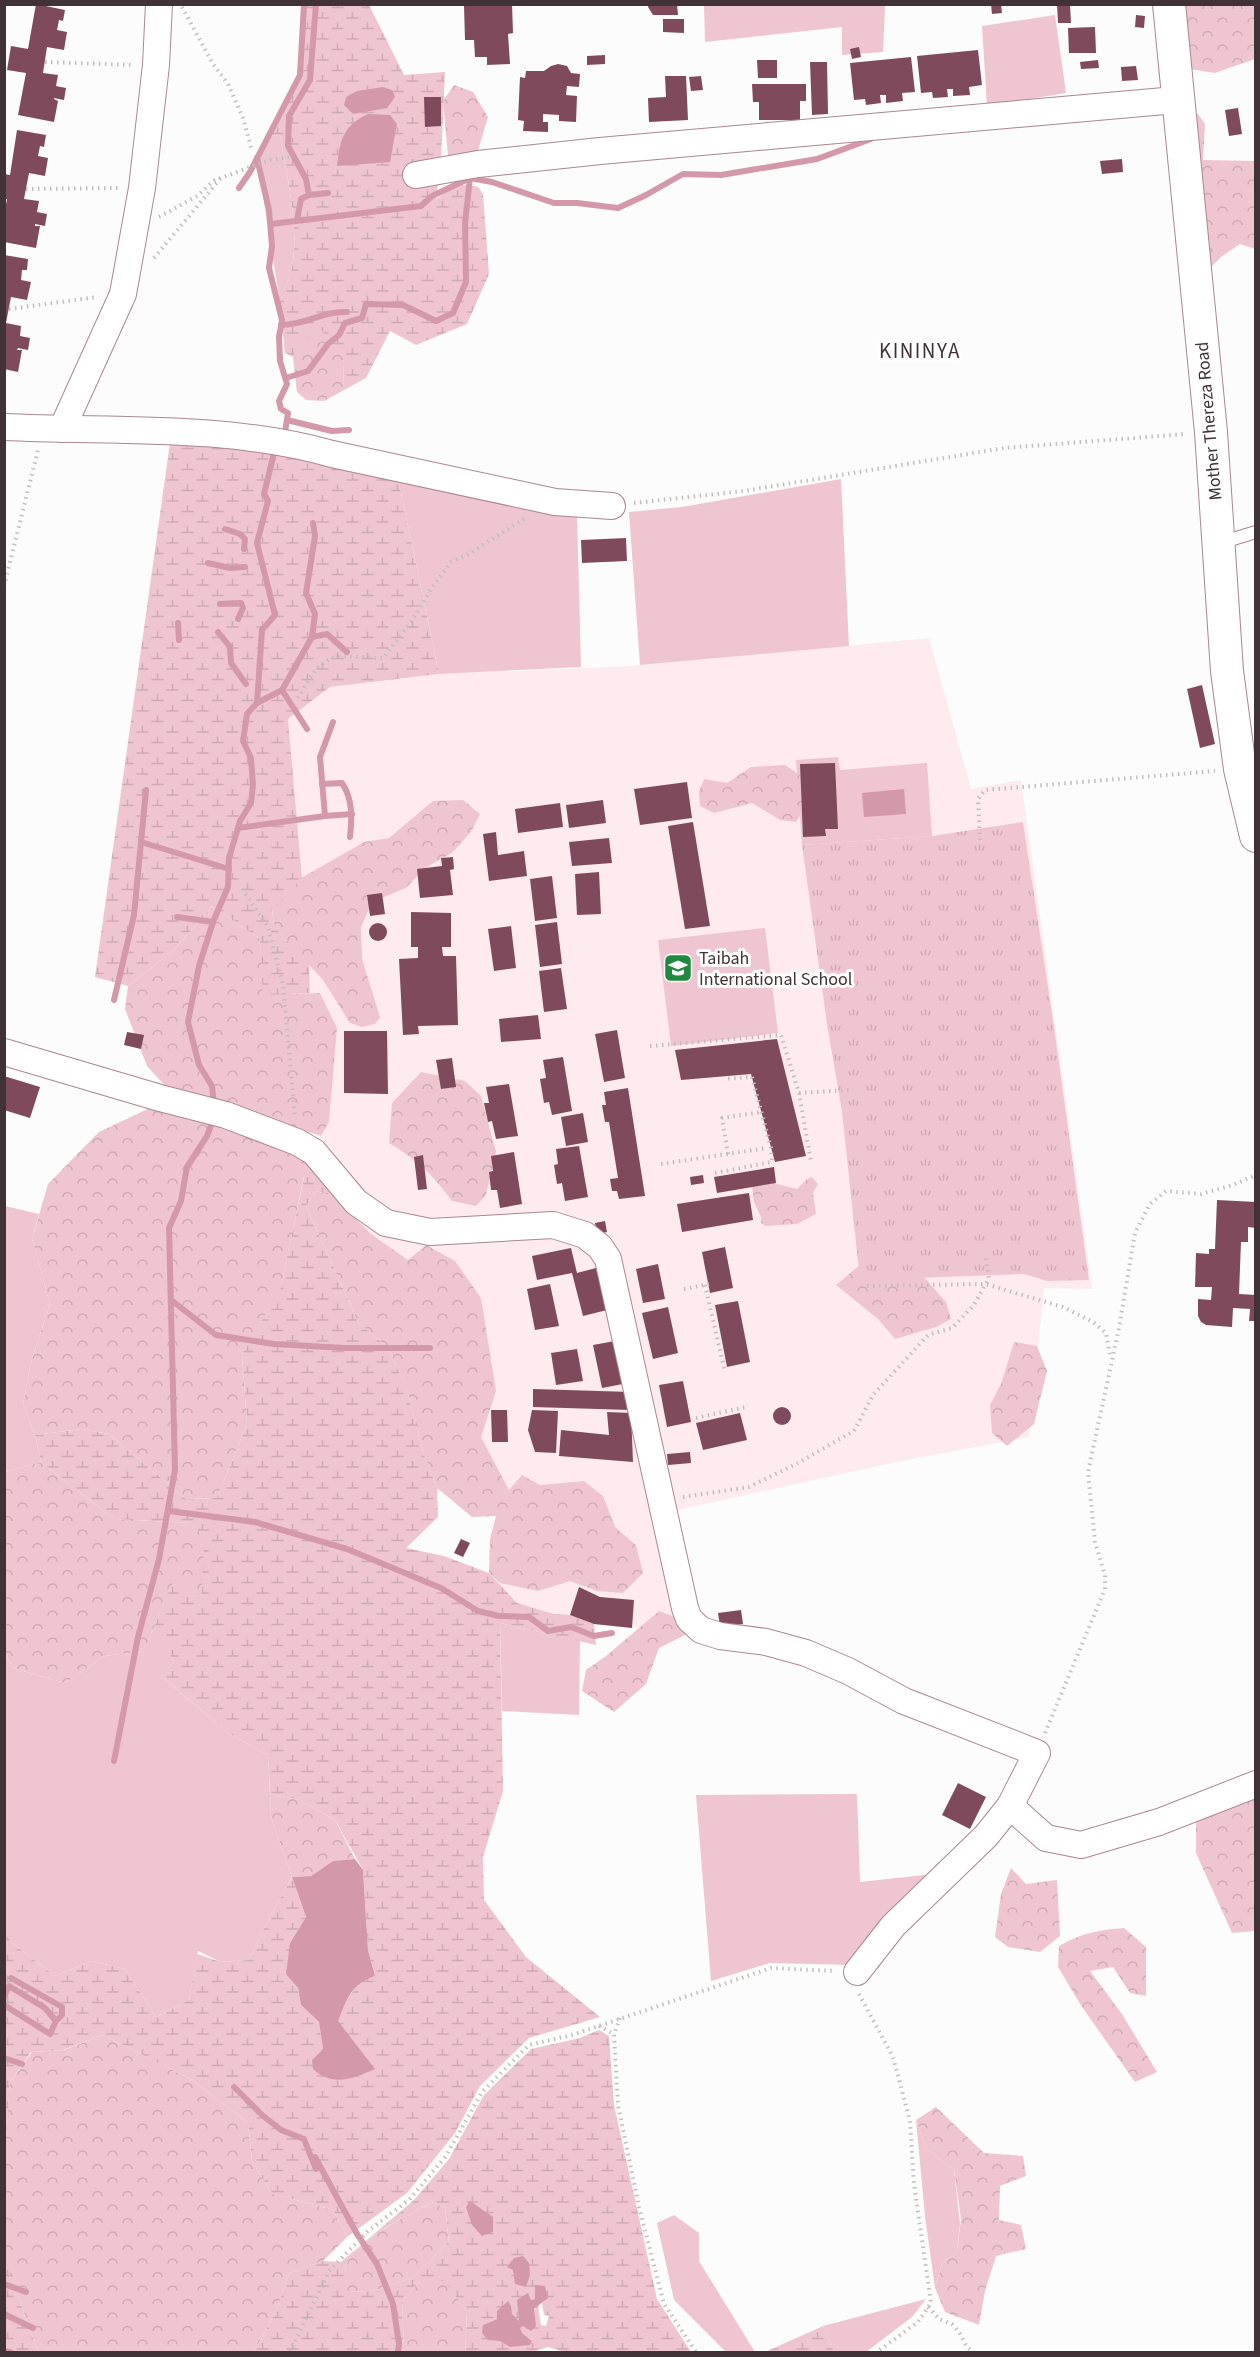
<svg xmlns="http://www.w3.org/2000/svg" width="1260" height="2357" font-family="'Source Sans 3',sans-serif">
<defs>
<pattern id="forest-crowns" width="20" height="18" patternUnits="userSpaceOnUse" patternTransform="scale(1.5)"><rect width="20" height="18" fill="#efc5d1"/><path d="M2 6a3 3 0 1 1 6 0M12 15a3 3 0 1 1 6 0" fill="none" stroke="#ceaab4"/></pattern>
<pattern id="wetland-marsh" width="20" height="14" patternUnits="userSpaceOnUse" patternTransform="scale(1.5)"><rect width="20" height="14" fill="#efc5d1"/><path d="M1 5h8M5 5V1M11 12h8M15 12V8" fill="none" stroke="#ceaab4"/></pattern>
<pattern id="park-tufts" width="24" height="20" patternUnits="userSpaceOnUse" patternTransform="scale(1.5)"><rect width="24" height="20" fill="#efc5d1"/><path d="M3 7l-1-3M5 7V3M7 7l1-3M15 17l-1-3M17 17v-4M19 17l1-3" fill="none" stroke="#ceaab4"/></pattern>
</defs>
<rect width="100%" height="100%" fill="#fbfcfb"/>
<path fill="#fdebf0" d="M929,638L971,789L1021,780L1092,1289L1044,1288L1029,1437L896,1462L673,1511L677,1622L632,1628L594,1624L570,1615L554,1614L517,1603L489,1573L490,1537L496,1516L437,1488L422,1449L329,1259L333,1196L323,1147L288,719L330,687L439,674L633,666Z"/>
<g fill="#efc5d1">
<path d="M704,5H885L883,52L842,55V27L705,42Z"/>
<path d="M1055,15L1066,93L987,106L982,26Z"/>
<path d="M269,135L280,136C287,178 309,262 279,296L257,158Z"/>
<path d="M398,478L577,513L581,667L439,674Z"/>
<path d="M841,479L849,646L640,665L629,512L682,507Z"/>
<path d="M838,757L840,770L927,763L932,836L802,845L796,760Z"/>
<path d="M765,928L778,1033L671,1046L658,940Z"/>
<path d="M5,1206L39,1214L32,1239L50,1304L31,1362L23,1404L35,1435L41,1462L5,1472Z"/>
<path d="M500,1623L580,1641L579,1715L502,1711Z"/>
<path d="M150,1637L163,1640L174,1662L161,1676L228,1733L268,1755L271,1817L292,1877L264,1928L249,1960L221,1962L198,1951L189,2000L156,2017L125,1969L92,1961L55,1976L15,1945L5,1934L4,1651L13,1668L65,1683L105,1656L143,1651Z"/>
<path d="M857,1794L860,1882L933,1874L853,1965L770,1963L711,1981L696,1795Z"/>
<path d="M916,2120L927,2150L954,2170L960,2224L957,2252L942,2263L935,2288L925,2216Z"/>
<path d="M674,2215L699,2233V2261L755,2352H726L674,2300L657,2223Z"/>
<path d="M926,2299L912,2317L866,2352H834L823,2326Z"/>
</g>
<g fill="url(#forest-crowns)">
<path d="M1236,4L1255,6V59L1215,73L1189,69L1162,5Z"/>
<path d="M454,85L473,92L488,117L477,154L448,156L443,101Z"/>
<path d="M1185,114H1198L1205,124L1203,160L1255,161V249L1240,244L1221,257L1206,272Z"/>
<path d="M321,329L343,355L344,390L324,401L306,400L297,392L293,357L299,342Z"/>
<path d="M785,765L800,775L808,803L796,822L780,820L752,803L714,813L700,806L699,791L704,779L727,783L751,767Z"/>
<path d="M463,800L480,814L471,832L452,853L425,868L406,888L372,902L361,927L362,959L380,1017L375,1024L362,1027L350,1023L323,980L274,927L272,909L296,881L364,842L389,838L433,801Z"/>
<path d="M212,906L260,939L264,994L320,993L337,1028L329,1122L321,1136L168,1089L147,1066L125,1009L128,986L175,949Z"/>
<path d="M421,1072L465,1081L481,1096L496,1152L486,1195L476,1206L452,1201C435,1177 415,1158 389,1143L392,1103Z"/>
<path d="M156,1105L291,1149L304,1176L280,1291L242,1354L247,1424L217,1498L186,1499L109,1434L81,1429L35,1435L23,1404L31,1362L50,1304L32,1239L48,1184L99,1132Z"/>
<path d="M812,1177L818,1184L813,1193L816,1214L797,1224L765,1226L761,1223V1217L754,1202L752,1185L758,1179L797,1189L807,1179Z"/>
<path d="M316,1191L333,1196L371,1234L408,1260L426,1245L455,1261L481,1298L496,1391L481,1437L509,1490L522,1475L540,1485L584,1481L603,1496L615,1527L636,1545L643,1573L623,1593L597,1591L570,1581L538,1591L500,1583L489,1573L490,1540L496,1516L472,1517L437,1488L422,1449L407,1390L388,1348L358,1322L306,1206Z"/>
<path d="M861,1264L923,1276L946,1302L951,1319L936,1327L895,1339L878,1319L836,1285Z"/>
<path d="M1014,1342L1037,1346L1047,1371L1034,1424L1007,1446L992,1433L990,1405L1001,1384Z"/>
<path d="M41,1462L114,1519L194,1523L223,1562L219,1591L191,1597L175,1578L144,1651L105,1656L65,1683L13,1668L4,1651L5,1472Z"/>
<path d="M659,1611L683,1620L685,1635L659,1648L646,1684L614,1712L582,1691L586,1670L606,1656Z"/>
<path d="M270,1793L299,1800L335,1820L355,1859L333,1861L311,1876L292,1877L271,1817Z"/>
<path d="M1255,1795V1931L1232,1933L1196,1853V1821Z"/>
<path d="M1011,1868L1026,1884L1057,1880L1060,1936L1040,1952L1008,1947L995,1937L1001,1894Z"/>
<path d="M1124,1928L1146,1947V1996L1130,1993L1113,1967L1090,1971L1122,2014L1157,2072L1135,2082L1082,2007L1058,1967L1059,1946C1082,1933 1098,1930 1124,1928Z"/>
<path d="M103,2035L192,2080L248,2123L252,2161L271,2193L333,2210L347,2237L323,2261L289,2273L277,2309L254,2352H39C27,2326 20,2298 9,2272L5,2269L4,2151L10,2082L32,2052L64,2050Z"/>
<path d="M936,2107L984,2153L1023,2156L1026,2176L1000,2186L999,2220L1021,2225L1026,2249L996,2256L985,2291L979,2325L945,2312L935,2288L942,2263L957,2252L961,2219L954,2170L927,2150L916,2120Z"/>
<path d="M433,2202L445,2208L449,2242L412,2278L370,2292L345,2291C345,2282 344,2271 347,2263C356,2241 411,2213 433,2202Z"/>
<path d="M420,2281H445L467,2311L465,2352H401L404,2349L402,2301Z"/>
</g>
<g fill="url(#wetland-marsh)" fill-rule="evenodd">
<path d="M304,5H369L404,75L445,72L441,159L436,199L458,184L478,187L483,194L489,274L467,324L416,345L390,331L366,378L344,390L343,355L321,330L300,342L293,357L285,353L279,296C309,262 287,178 280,136L269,135L300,75Z"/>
<path d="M214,439L398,478L439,674L330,687L288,719L302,878L272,910L274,927L309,964L310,993L263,995L260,939L212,906L175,949L128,986L95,977L170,443Z"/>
<path d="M291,1149L331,1188L333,1196L316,1191L306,1206L358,1322L388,1348L407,1390L422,1449L437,1488L438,1517L406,1548L444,1556L489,1573L517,1603L554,1614L570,1615L594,1624L596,1645L500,1623L503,1791L483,1857L484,1900L526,1957L600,2017L529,2038L480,2086L455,2133L407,2193L347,2237L333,2210L271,2193L252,2161L248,2123L192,2080L103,2035L63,2050L31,2052L10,2082L5,2151V2060L10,2061L4,2058L5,1934L15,1945L55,1976L92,1961L125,1969L156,2017L189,2000L197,1954L221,1962L249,1960L264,1928L292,1877L306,1917L290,1943L301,2005L319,2022L323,2049L313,2059V2069C323,2050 347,1991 362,1981C365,1978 371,1977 375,1976L368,1950L363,1870L335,1820L299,1800L270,1793L268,1755L228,1733L160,1675L174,1662L163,1641L150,1637L175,1577L191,1597L202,1594L204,1540L194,1523L114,1519L41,1462L35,1435L81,1429L109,1434L186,1499L217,1498L247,1424L242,1354L280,1290L304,1177Z"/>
<path d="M599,2030L609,2036L614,2105L657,2299L691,2352H557H565L548,2347L532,2352H465L467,2311L444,2281H420L402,2301L404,2349L401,2352H254L277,2309L289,2273L323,2261L341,2262L414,2200L449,2159L484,2095L531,2049L580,2038ZM433,2202L445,2208L449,2242L412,2278L370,2292L345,2291C346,2282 344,2271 347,2263C357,2240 411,2213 433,2202ZM548,2297L542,2303L544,2315L549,2316L546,2326L541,2325L538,2305L523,2326L519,2328L522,2333L532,2341L483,2325L497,2319L511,2306V2314L520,2322L531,2300Z"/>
<path d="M5,2269L9,2271C20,2298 27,2326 39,2352H5Z"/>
<path d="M823,2326L834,2352H765Z"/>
</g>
<path fill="url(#park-tufts)" d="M1023,822L1054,1027L1089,1280L1047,1281L1024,1274L860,1280L842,1112L827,1024L802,845L932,836Z"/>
<g fill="#d498ab">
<path d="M383,87L392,90L395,97L387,108L353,114L344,105L346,97L357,91Z"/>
<path d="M368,114L390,115L397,124L390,162L337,166C340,139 343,126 368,114Z"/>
<path d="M904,789L906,814L864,817L862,793Z"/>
<path d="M355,1859L363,1870L368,1950L375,1976C351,1984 347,1999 338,2021L375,2069C353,2079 332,2087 313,2069L312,2060L323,2049L319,2022L301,2005L298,1988L286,1974L290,1943L306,1917L292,1877L311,1876L333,1861Z"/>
<path d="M470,2201L493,2217V2232L482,2236L472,2225L466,2207Z"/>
<path d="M523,2256L529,2263L530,2275L526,2287L515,2284L513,2270L507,2267L514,2258Z"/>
<path d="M535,2285L545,2286L548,2298L534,2309L536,2326L531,2331L523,2326L520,2328L522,2333L532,2341L530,2345L510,2347L500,2341L488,2340L482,2333L483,2325L497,2319V2311L508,2301L511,2306L512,2314L519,2321L517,2300L528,2293L531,2300L535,2299Z"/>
</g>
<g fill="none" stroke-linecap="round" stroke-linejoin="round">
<g stroke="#d498ab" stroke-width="6">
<path d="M257,158L269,210L272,246L269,268L282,320L279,337L280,361L287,384L279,401L281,409L288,413L285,432L281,438"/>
<path d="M239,188L250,172L300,75L304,4"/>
<path d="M309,195L328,193"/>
<path d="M297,220L301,199L309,195L306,179L288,146L289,116L310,80L316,4"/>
<path d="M271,224L421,206L432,196L470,178L492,182L554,203H577L618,208L646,195L683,174L721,175L817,159L871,139"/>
<path d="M281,325C307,325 321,311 347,312"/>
<path d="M286,378L308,371L328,344L339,335L345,323L362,318L366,304L403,305L436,321L453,313L466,282L465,223L470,178"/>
<path d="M287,420L332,431L349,430"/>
<path d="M225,529L240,534L245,539L244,549"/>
<path d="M208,563L230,568L245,567"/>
<path d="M220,604L241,603L243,608L238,619"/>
<path d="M178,623L179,640"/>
<path d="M218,632L230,647L231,663L246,684"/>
<path d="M312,637L315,614L306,593L315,536L313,523"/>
<path d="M282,690L307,729"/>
<path d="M257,703L282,690L312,637L327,634L347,652"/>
<path d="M322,784L342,783C353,799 352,819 350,837"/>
<path d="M325,816L320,757L333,722"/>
<path d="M238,828L325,816L352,814"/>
<path d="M141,842L229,869"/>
<path d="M177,917L213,922"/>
<path d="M114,1000L134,915L146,790"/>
<path d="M214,1105L212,1086L199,1065L188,1022L199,966L213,922L228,887L229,858L240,821L251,803L253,785L251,758L243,741L247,714L257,703L262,630L275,615L257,543L268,501L264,494L275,449"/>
<path d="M171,1300L216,1335L274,1344L345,1348H430"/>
<path d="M169,1511L255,1522L347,1549L441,1588L478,1611L499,1616L529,1617L548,1631L571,1627L594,1636L612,1633"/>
<path d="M114,1761L138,1637L159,1559L175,1470L169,1228L181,1201L187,1167L207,1136L214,1118"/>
<path d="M4,1997L9,1986L45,2008L56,2021"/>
<path d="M4,2005L50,2034L56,2021L62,2015V2007L11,1978"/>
<path d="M4,2058L22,2064"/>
<path d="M234,2087L262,2115L281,2130L304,2139L316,2169L315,2157L357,2234L377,2264L393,2304L399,2344L398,2352"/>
<path d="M4,2284L26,2292"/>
<path d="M4,2314L33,2328"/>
<path d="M4,2351L10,2352"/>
</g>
</g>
<g fill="#7f4a5c">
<path d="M36,4L65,10L63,21L59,20L57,30L67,32L64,50L47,47L43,73L58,75L56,86L66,88L64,100L54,98V99L58,101L54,122L18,115L26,73L7,70L11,46L28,49Z"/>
<path d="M512,4L513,33L508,34L510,64L487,65V57H475L474,40H465L464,6Z"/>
<path d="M649,4H677L678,15H653L648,7Z"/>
<path d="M991,4H1001L1002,13L992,14Z"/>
<path d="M1057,4H1070L1071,23H1058Z"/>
<path d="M1136,15L1145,16L1144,28L1135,27Z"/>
<path d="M663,19H684V33L663,32Z"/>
<path d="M1095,27L1096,53H1069L1068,28Z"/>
<path d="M859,47L861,57L852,59L850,49Z"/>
<path d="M978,50L982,85L969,87L970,95L953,96V89H947L948,97L933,98L932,92L921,93L917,56Z"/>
<path d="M605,55V64L587,65V56Z"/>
<path d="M911,57L915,92L902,93L903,101L886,103V95H880L881,103L866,105L865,99L854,100L850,63Z"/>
<path d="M757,60H777V78H758Z"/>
<path d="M1098,60L1099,68L1081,69L1080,62Z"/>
<path d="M810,62H827L828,114L812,115Z"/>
<path d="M558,64L567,66L571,73L580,74L579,87L567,86L566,95L577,96L576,122L559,121V115L543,114V122H548V132L523,131L524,121L518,120L520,77L525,78L526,71H544L551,66Z"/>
<path d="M1136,66L1138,80L1122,81L1121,67Z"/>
<path d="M665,76H686L688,120L649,122L648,98L666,97Z"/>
<path d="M701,76L703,90L691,91L689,77Z"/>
<path d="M752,84H806V101H800V120H759V102H753Z"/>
<path d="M424,97H441V126L425,127Z"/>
<path d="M1238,108L1242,134L1229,136L1225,110Z"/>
<path d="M17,130L46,135L44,147L40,146L38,156L48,158L45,176L29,173L24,199L39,201L37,212L47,214L45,226L35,224V226H40L36,248L4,242V216L7,199H4V174L10,175Z"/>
<path d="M1122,159L1123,172L1102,174L1100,161Z"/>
<path d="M4,255L28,259L27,270H22L21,280L31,282L27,300L11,297L6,323L21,326L20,336L30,338L28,350L18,348L17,350H22L18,372L4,369Z"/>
<path d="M626,538L627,561L582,563L581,540Z"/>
<path d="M1202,685L1215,744L1200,748L1187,689Z"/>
<path d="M835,763L838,829H825L826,836L803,837L800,764Z"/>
<path d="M687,782L692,818L640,825L634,789Z"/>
<path d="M603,800L606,823L569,828L566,805Z"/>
<path d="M560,803L563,827L518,833L515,809Z"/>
<path d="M693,822L710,926L685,929L668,826Z"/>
<path d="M496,832L498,855L524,851L527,876L489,881L483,834Z"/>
<path d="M609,838L612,863L572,866L569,842Z"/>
<path d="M453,857L454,869L450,870L453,895L420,898L417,869L442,866L441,858Z"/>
<path d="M599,872L601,914L577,915L575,874Z"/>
<path d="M552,876L557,918L535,921L530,879Z"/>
<path d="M382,893L385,914L370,916L367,895Z"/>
<path d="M411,912L451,913V947H442L443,956H456L458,1025L418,1026L419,1034L403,1035L399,959L418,958V947H411Z"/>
<path d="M557,922L562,964L540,967L535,925Z"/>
<circle cx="378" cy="932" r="9"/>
<path d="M511,926L516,968L494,971L488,929Z"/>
<path d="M561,968L567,1009L544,1012L539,971Z"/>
<path d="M538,1015L541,1039L501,1042L499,1019Z"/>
<path d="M617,1030L625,1078L604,1082L595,1034Z"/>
<path d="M344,1031H387L388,1094L344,1093Z"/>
<path d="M127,1032L144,1035L141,1049L124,1045Z"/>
<path d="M777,1039L806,1156L775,1162L751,1074L681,1080L675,1050Z"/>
<path d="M563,1057L572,1111L552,1115L549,1102L544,1103L540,1079L546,1078L543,1060Z"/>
<path d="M452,1058L456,1087L441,1089L436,1060Z"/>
<path d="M4,1076L40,1087L30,1118L4,1110Z"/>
<path d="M509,1084L518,1136L496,1139L492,1121L488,1122L484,1103H489L486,1087Z"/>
<path d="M628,1088L645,1196L619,1199L617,1191H612L610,1179L618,1178L609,1122H605L602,1105H606L604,1092Z"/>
<path d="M583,1113L588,1142L566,1146L561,1117Z"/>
<path d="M579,1146L588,1197L565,1201L562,1183L557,1184L554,1165L558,1164L556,1149Z"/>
<path d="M514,1152L522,1204L500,1208L497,1190H491L489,1172L493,1171L491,1156Z"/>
<path d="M423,1155L427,1189L418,1190L414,1157Z"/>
<path d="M774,1167L776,1183L717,1193L714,1177Z"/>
<path d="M703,1175L704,1183L691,1185L690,1177Z"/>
<path d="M749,1193L753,1220L682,1232L677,1204Z"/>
<path d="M1217,1200L1256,1202V1228L1248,1227V1242H1241L1239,1294L1256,1295V1321H1249L1250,1309L1233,1308L1232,1327L1206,1325L1201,1322L1198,1316V1299L1211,1300L1212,1287H1195L1196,1253L1209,1254V1249H1215Z"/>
<path d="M605,1221L607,1232L597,1234L595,1223Z"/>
<path d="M725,1247L733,1288L710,1293L702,1252Z"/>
<path d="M571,1248L577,1273L596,1268L607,1310L583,1316L572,1273L537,1280L532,1256Z"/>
<path d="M658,1264L665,1299L643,1303L636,1269Z"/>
<path d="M550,1284L559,1326L535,1330L527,1289Z"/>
<path d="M738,1301L750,1362L727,1367L715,1305Z"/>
<path d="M668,1307L678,1353L653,1359L642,1313Z"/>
<path d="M615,1341L623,1384L602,1388L593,1345Z"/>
<path d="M577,1349L583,1381L556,1385L551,1353Z"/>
<path d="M683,1381L691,1422L667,1427L659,1385Z"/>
<path d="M533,1389L631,1392L630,1410L533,1407Z"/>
<circle cx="782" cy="1416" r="9"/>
<path d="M491,1410H507L508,1442H492Z"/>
<path d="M532,1410L558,1411L556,1453L535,1452L528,1430Z"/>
<path d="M607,1412L631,1413L633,1462L559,1456L561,1430L609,1435Z"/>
<path d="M740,1413L747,1440L703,1450L696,1423Z"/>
<path d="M690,1452L691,1463L668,1465L667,1454Z"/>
<path d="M461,1539L470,1543L463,1557L454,1553Z"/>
<path d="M579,1587L600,1597L634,1600L632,1628L594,1624L570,1615Z"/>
<path d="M741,1610L743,1624L720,1627L718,1613Z"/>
<path d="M958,1783L986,1797L970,1829L942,1815Z"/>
</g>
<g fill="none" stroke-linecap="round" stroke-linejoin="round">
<g stroke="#a98791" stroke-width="14">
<path id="service" d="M1220,543L1256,532"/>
</g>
<g stroke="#a98791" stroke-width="28">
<g id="minor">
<path d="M416,175L478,164L600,151L1176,100"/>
<path d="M4,427C115,432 225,424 332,454L555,502L612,506"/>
<path d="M62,429L123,294L142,188L156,65L159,4"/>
<path d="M4,1052L160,1098L226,1115L297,1142L314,1152L356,1202L386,1223L430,1232L553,1225L585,1235L600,1247L608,1259L685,1608L689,1619L701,1630L720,1636L766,1642L806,1653L848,1671L904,1701L1037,1753L1010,1806"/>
<path d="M857,1972L893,1926L986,1836L1010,1806L1046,1838L1081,1845L1159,1822L1256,1784"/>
</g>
</g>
<g stroke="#a98791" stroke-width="34">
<path id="tertiary" d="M1169,4L1211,432L1227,671L1240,769L1256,836"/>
</g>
<g stroke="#c1bebe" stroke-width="4" stroke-dasharray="1.5 4.5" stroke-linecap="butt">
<path d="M182,7L213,64L228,84L243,118L252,151"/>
<path d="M45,62L135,65"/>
<path d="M26,189L121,188"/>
<path d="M159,217L197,196L215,180L270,160L290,157"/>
<path d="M154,258L221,178"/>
<path d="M9,309L97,297"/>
<path d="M634,503L744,491L1004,448L1186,434"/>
<path d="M4,586L38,450"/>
<path d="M298,698C307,683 316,662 336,657C345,655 371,658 383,658L411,622L431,589L451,562L469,554L525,518"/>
<path d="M980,840L978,799L985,790L1215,771"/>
<path d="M242,889L268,927L283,985L295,1117"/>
<path d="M650,1046L781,1035L799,1093L811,1162"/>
<path d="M799,1093L849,1090"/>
<path d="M728,1154L722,1118L762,1112"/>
<path d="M661,1164L767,1148"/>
<path d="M715,1173L772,1162L771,1148L752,1077L725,1079"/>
<path d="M705,1285L725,1372"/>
<path d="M867,1286L985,1284L1063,1307L1093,1322L1106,1333L1110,1355"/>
<path d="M684,1289L709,1284"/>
<path d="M696,1418L746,1407"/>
<path d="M683,1497L749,1487L798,1463L854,1431L873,1395L928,1335L952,1328L974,1305L989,1278L985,1254"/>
<path d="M1045,1733L1105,1589V1575L1095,1542L1088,1472L1119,1328L1135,1233L1150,1204L1166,1191L1201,1194L1233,1185L1256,1175"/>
<path d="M859,1994L893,2057L910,2121L914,2184L931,2303L918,2322L877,2352"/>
<path d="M620,2018L614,2034L618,2105L639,2207L664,2304L696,2352"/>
<path d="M599,2026L614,2034"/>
<path d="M928,2307L939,2319L952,2324L959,2332L967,2347L974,2352"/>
<path d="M290,2352L329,2271L368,2231L409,2200L446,2156L482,2092L529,2045L572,2035L771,1968L835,1971"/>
</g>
<use href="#service" stroke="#fff" stroke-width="12"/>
<use href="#minor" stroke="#fff" stroke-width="26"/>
<use href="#tertiary" stroke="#fff" stroke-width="32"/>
</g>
<defs>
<g id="school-square" transform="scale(1.5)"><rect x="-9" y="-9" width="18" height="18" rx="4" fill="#20883f" stroke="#fff"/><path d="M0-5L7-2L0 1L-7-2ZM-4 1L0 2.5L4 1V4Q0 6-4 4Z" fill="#fff"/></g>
</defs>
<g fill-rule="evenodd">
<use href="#school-square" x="678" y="968"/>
</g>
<g text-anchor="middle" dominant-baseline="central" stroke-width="6" stroke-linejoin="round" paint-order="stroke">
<g font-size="18" fill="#403236" stroke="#fff">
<text transform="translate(1209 421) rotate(-95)">Mother Thereza Road</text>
</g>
<g font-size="18" fill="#403236" stroke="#fff" text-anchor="start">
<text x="699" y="958">Taibah<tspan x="699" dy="21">International School</tspan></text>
</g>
<g font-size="21" letter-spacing="1.5" fill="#403236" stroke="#fff">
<text x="920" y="351">KININYA</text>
</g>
</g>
<rect width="1260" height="2357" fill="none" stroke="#403236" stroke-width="12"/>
</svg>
